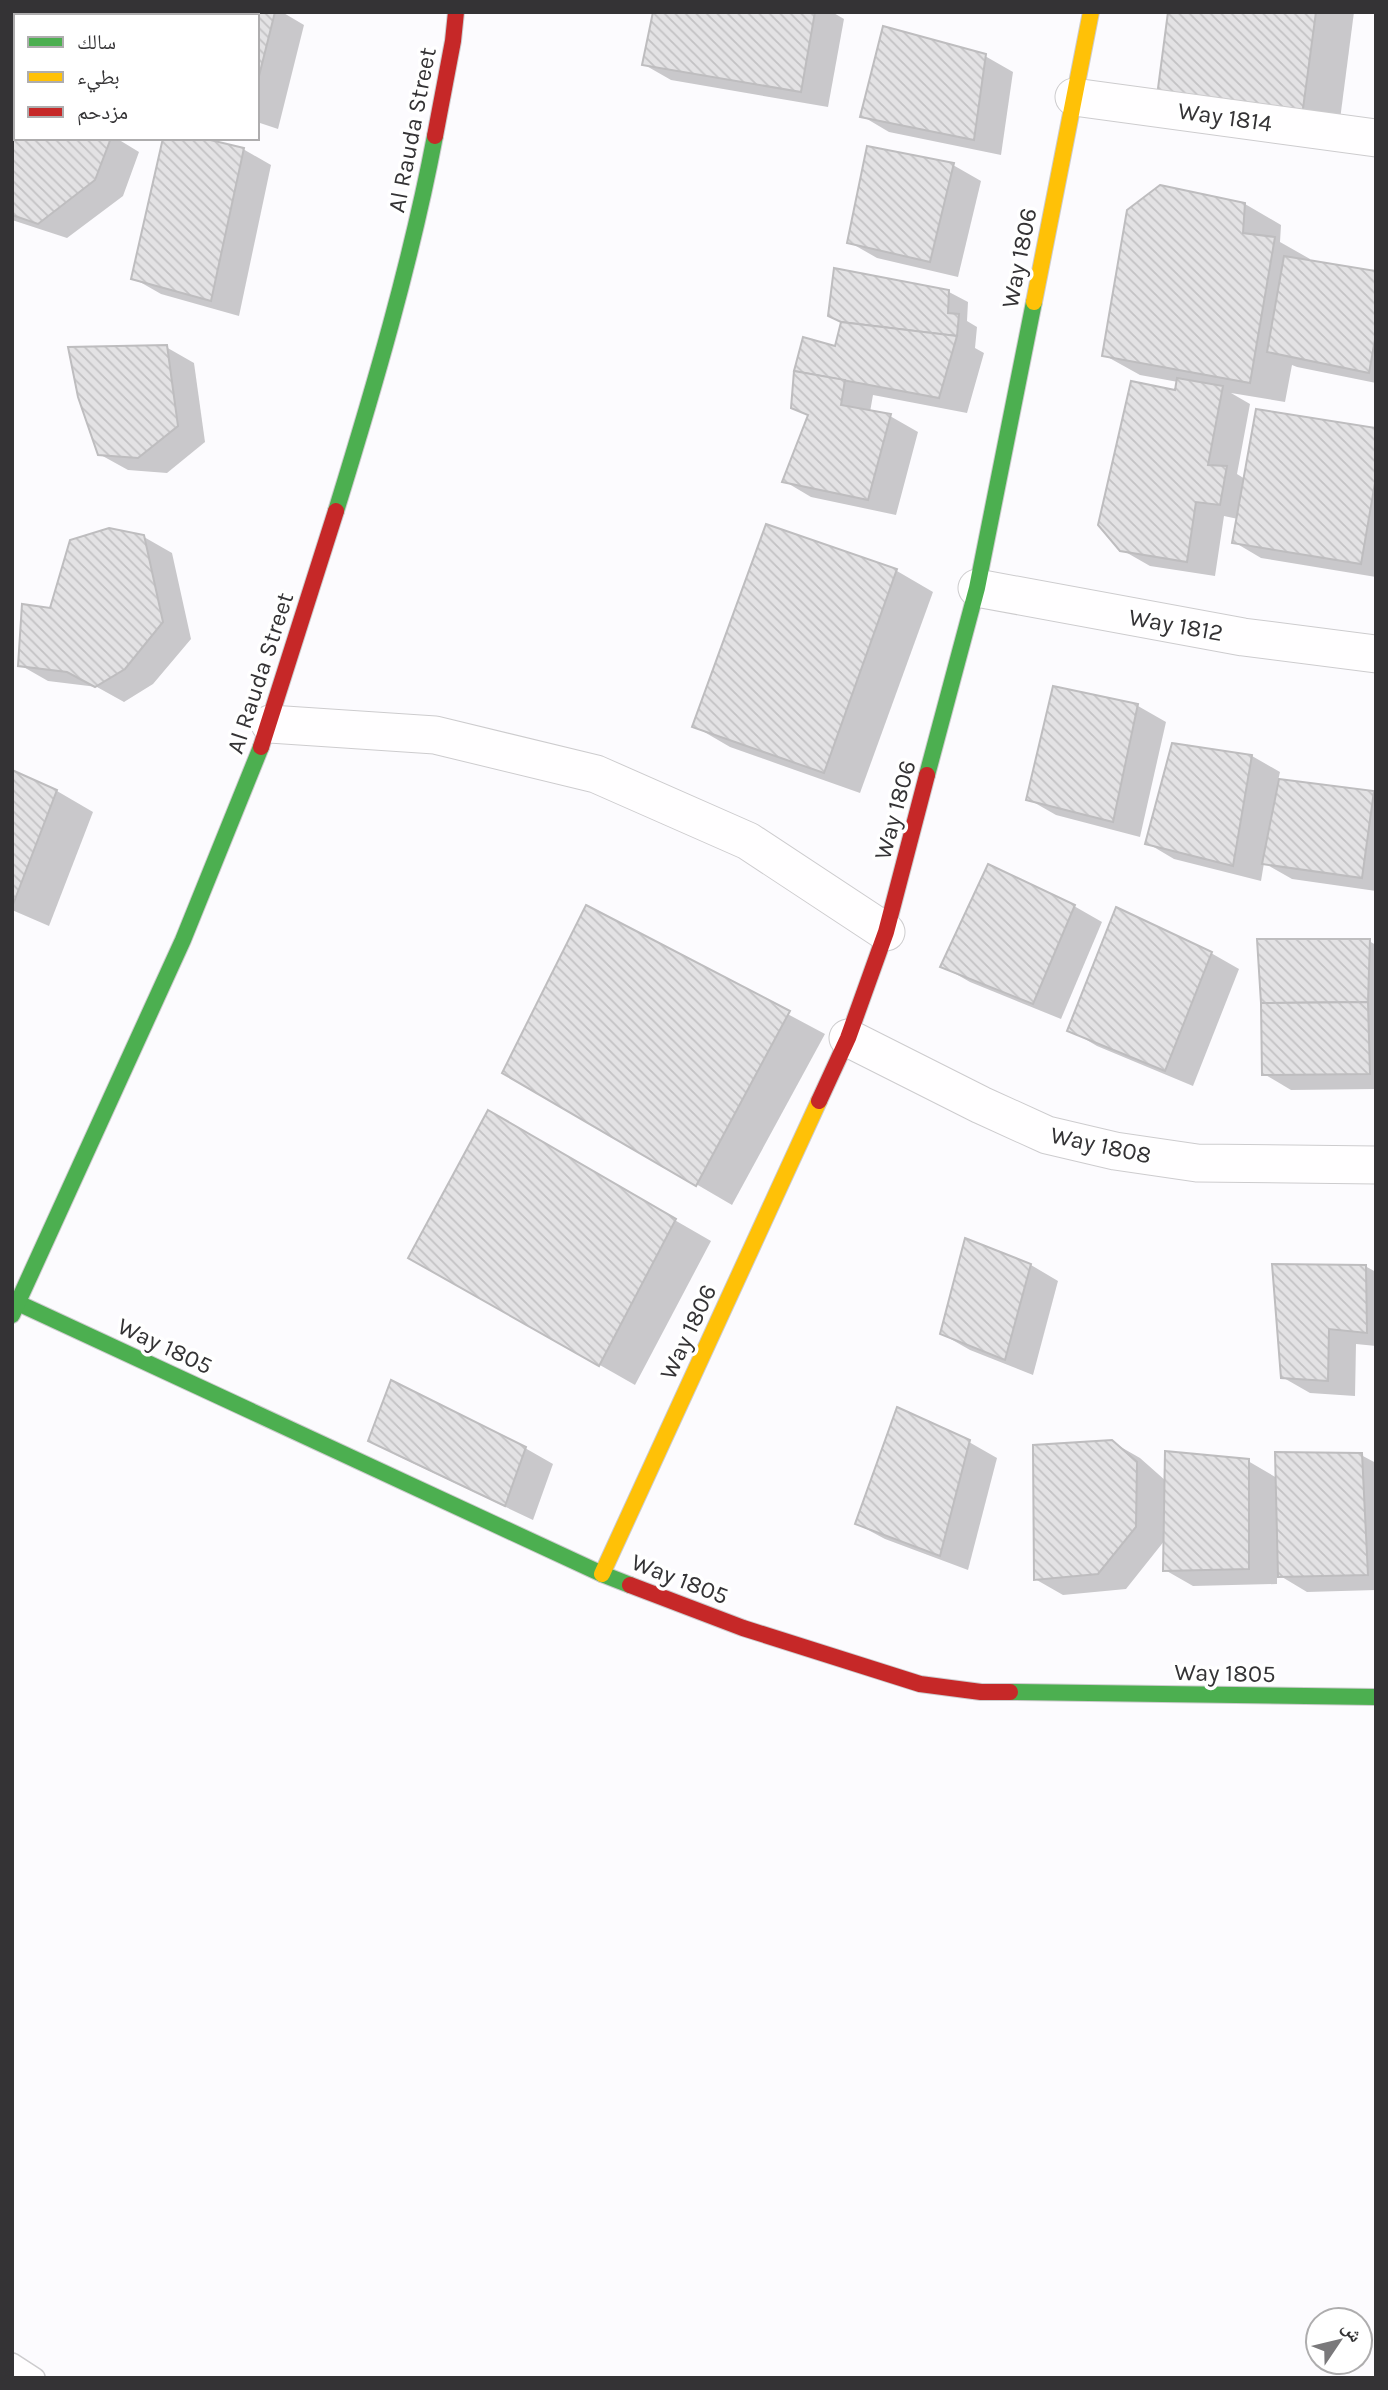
<svg xmlns="http://www.w3.org/2000/svg" width="1388" height="2390" font-family="Karla,'Noto Naskh Arabic',sans-serif">
<defs>
<pattern id="building-back-hatch" width="6" height="6" patternUnits="userSpaceOnUse" patternTransform="scale(1.75)"><rect width="6" height="6" fill="#e3e2e4"/><path d="M-1 5l2 2M0 0l6 6M5-1l2 2" fill="none" stroke="#c3c2c4"/></pattern>
</defs>
<rect width="100%" height="100%" fill="#fcfbfe"/>
<g fill="#0003">
<path d="M41,12H153L152,16H41Z"/>
<path d="M183,12H282L304,25L278,129L257,122V16Z"/>
<path d="M655,12H832L844,19L828,107L671,80L643,64Z"/>
<path d="M1169,12H1354L1338,135Z"/>
<path d="M985,56L1013,72L1001,155L889,132L862,116Z"/>
<path d="M12,107L16,138H116L139,152L123,196L67,238L12,220Z"/>
<path d="M243,149L271,165L239,316L161,294L133,278Z"/>
<path d="M953,165L981,181L958,277L877,258L849,242Z"/>
<path d="M1245,204L1281,225L1280,242L1310,259V262L1376,273V383L1297,367L1292,365L1285,402L1231,393L1250,404L1237,474L1245,479L1376,430V577L1261,558L1234,542L1238,519L1224,516L1215,576L1150,566L1122,550L1177,392L1178,382L1140,375L1104,355Z"/>
<path d="M949,292L968,302L967,321L977,327L975,348L984,353L967,413L873,395L870,412L890,416L918,432L896,515L811,497L784,481L809,416L792,407L836,349Z"/>
<path d="M166,347L194,363L205,442L167,473L128,470L99,454Z"/>
<path d="M767,526L897,571L933,592L860,793L730,747L694,726Z"/>
<path d="M144,537L172,553L191,639L153,684L124,702L97,687L48,681L20,665L51,610Z"/>
<path d="M1054,688L1138,706L1166,722L1140,837L1056,815L1028,799Z"/>
<path d="M1173,745L1252,756L1280,772L1278,781L1376,794V891L1292,879L1264,863L1261,881L1174,859L1147,843Z"/>
<path d="M12,772L57,791L93,812L49,926L12,910Z"/>
<path d="M1074,906L1102,922L1061,1019L970,982L942,966Z"/>
<path d="M587,907L825,1034L732,1205L504,1072Z"/>
<path d="M1369,941L1376,945V1089L1291,1090L1264,1074Z"/>
<path d="M1211,953L1239,969L1193,1086L1097,1046L1070,1030Z"/>
<path d="M489,1113L711,1241L635,1385L410,1257Z"/>
<path d="M966,1240L1031,1265L1058,1281L1033,1375L970,1350L942,1334Z"/>
<path d="M1365,1266L1376,1272V1346L1356,1344L1355,1396L1310,1393L1282,1377Z"/>
<path d="M370,1440L525,1448L553,1464L533,1520L398,1456Z"/>
<path d="M969,1442L997,1458L968,1570L885,1539L857,1524Z"/>
<path d="M1112,1442L1140,1458L1166,1481L1248,1461L1277,1478L1361,1455L1376,1463V1590L1307,1592L1277,1574V1584L1193,1586L1165,1570V1540L1126,1589L1063,1595L1035,1579Z"/>
</g>
<g fill="url(#building-back-hatch)" stroke="#bebdbf" stroke-width="2">
<path d="M40,12H121L120,16H39Z"/>
<path d="M181,12H275L257,84V16H180Z"/>
<path d="M653,12H815L801,92L642,65Z"/>
<path d="M1168,12H1316L1302,116L1157,96Z"/>
<path d="M883,26L986,54L974,140L860,117Z"/>
<path d="M16,96V138H111L95,180L38,224L12,215V103Z"/>
<path d="M163,138H202L244,148L211,301L131,279Z"/>
<path d="M867,146L954,163L930,262L847,243Z"/>
<path d="M1160,185L1245,203L1243,233L1275,237L1250,383L1102,356L1127,210Z"/>
<path d="M1284,256L1376,271V334L1369,373L1267,352Z"/>
<path d="M834,268L949,290L948,313L959,314L957,336L841,322L828,316Z"/>
<path d="M841,322L957,336L939,398L794,371L803,337L835,346Z"/>
<path d="M167,345L178,426L138,458L98,455L78,397L68,347Z"/>
<path d="M794,371L845,380L841,405L891,414L868,500L782,482L808,415L791,408Z"/>
<path d="M1177,378L1223,386L1208,465L1227,466L1220,505L1196,502L1187,562L1120,551L1098,525L1131,381L1175,390Z"/>
<path d="M1256,409L1376,428V477L1361,564L1232,543Z"/>
<path d="M766,524L897,569L824,773L692,727Z"/>
<path d="M109,528L144,535L163,622L125,669L95,687L67,672L18,666L22,604L50,608L70,540Z"/>
<path d="M1053,686L1138,704L1113,822L1026,800Z"/>
<path d="M1172,743L1252,755L1233,866L1145,844Z"/>
<path d="M12,770L57,790L12,907Z"/>
<path d="M1279,779L1374,791L1362,878L1262,864Z"/>
<path d="M988,864L1075,905L1033,1004L940,967Z"/>
<path d="M586,905L790,1011L696,1186L502,1073Z"/>
<path d="M1116,907L1212,952L1165,1071L1067,1031Z"/>
<path d="M1257,939H1370L1368,1002L1261,1003Z"/>
<path d="M1368,1002L1370,1074L1262,1075L1261,1003Z"/>
<path d="M488,1110L676,1219L599,1366L408,1258Z"/>
<path d="M965,1238L1031,1264L1005,1360L940,1334Z"/>
<path d="M1272,1264L1366,1265L1367,1333L1329,1329L1328,1381L1281,1378Z"/>
<path d="M391,1380L526,1447L505,1506L368,1441Z"/>
<path d="M897,1407L970,1440L940,1556L855,1524Z"/>
<path d="M1112,1440L1137,1462L1136,1527L1098,1574L1034,1580L1033,1445Z"/>
<path d="M1165,1451L1249,1459V1569L1163,1571Z"/>
<path d="M1275,1452L1362,1453L1368,1575L1278,1577Z"/>
</g>
<g fill="none" stroke-linecap="round" stroke-linejoin="round">
<g stroke="#cdccce" stroke-width="22">
<path id="lane" d="M12,2363L35,2378"/>
</g>
<g stroke="#cdccce" stroke-width="39">
<g id="street">
<path d="M1074,97L1376,138"/>
<path d="M977,588L1243,637L1376,654"/>
<path d="M270,724L435,735L596,774L748,841L886,932"/>
<path d="M848,1038L981,1105L1047,1135L1115,1151L1197,1163L1376,1165"/>
</g>
</g>
<g stroke="#cdccce" stroke-width="18">
<g id="fast">
<path d="M336,511C374,388 411,262 435,136"/>
<path d="M927,775L977,588L1034,302"/>
<path d="M18,1303L602,1574L630,1585"/>
<path d="M12,1315L183,940L261,747"/>
<path d="M1010,1692L1376,1697"/>
</g>
</g>
<g stroke="#cdccce" stroke-width="18">
<g id="slow">
<path d="M1034,302L1091,12"/>
<path d="M602,1574L819,1101"/>
</g>
</g>
<g stroke="#cdccce" stroke-width="18">
<g id="jam">
<path d="M435,136L453,41L456,12"/>
<path d="M261,747L336,511"/>
<path d="M819,1101L848,1038L886,932L927,775"/>
<path d="M630,1585L743,1628L920,1684L981,1692H1010"/>
</g>
</g>
<use href="#lane" stroke="#fffeff" stroke-width="19"/>
<use href="#street" stroke="#fffeff" stroke-width="37"/>
<use href="#fast" stroke="#4caf50" stroke-width="16"/>
<use href="#slow" stroke="#ffc107" stroke-width="16"/>
<use href="#jam" stroke="#c62828" stroke-width="16"/>
</g>
<g text-anchor="middle" dominant-baseline="central" stroke-width="7" stroke-linejoin="round" paint-order="stroke">
<g font-size="24" fill="#343335" stroke="#fff">
<text transform="translate(1225 117) rotate(8)">Way 1814</text>
<text transform="translate(412 130) rotate(-79)">Al Rauda Street</text>
<text transform="translate(1019 258) rotate(-79)">Way 1806</text>
<text transform="translate(1176 625) rotate(10)">Way 1812</text>
<text transform="translate(260 673) rotate(-72)">Al Rauda Street</text>
<text transform="translate(895 810) rotate(-75)">Way 1806</text>
<text transform="translate(1101 1145) rotate(12)">Way 1808</text>
<text transform="translate(688 1332) rotate(-65)">Way 1806</text>
<text transform="translate(165 1346) rotate(25)">Way 1805</text>
<text transform="translate(680 1579) rotate(21)">Way 1805</text>
<text transform="translate(1225 1673) rotate(1)">Way 1805</text>
</g>
</g>
<rect width="1388" height="2390" fill="none" stroke="#343335" stroke-width="28"/>
<rect x="14" y="14" width="245" height="126" fill="#ffffff" stroke="#aeadae" stroke-width="2"/>
<rect x="28" y="37" width="35" height="10" fill="#4caf50" stroke="#aeadae" stroke-width="2"/>
<text x="77" y="49" font-size="21" fill="#343335">سالك</text>
<rect x="28" y="72" width="35" height="10" fill="#ffc107" stroke="#aeadae" stroke-width="2"/>
<text x="77" y="84" font-size="21" fill="#343335">بطيء</text>
<rect x="28" y="107" width="35" height="10" fill="#c62828" stroke="#aeadae" stroke-width="2"/>
<text x="77" y="119" font-size="21" fill="#343335">مزدحم</text>
<g transform="translate(1339 2341) rotate(55)"><circle r="33" fill="#ffffff" stroke="#aeadae" stroke-width="2"/>
<path d="M0-5L12 26L0 18L-12 26Z" fill="#7a797b"/>
<text y="-10" font-size="19" font-weight="bold" text-anchor="middle" fill="#343335">ش</text>
</g>
</svg>
